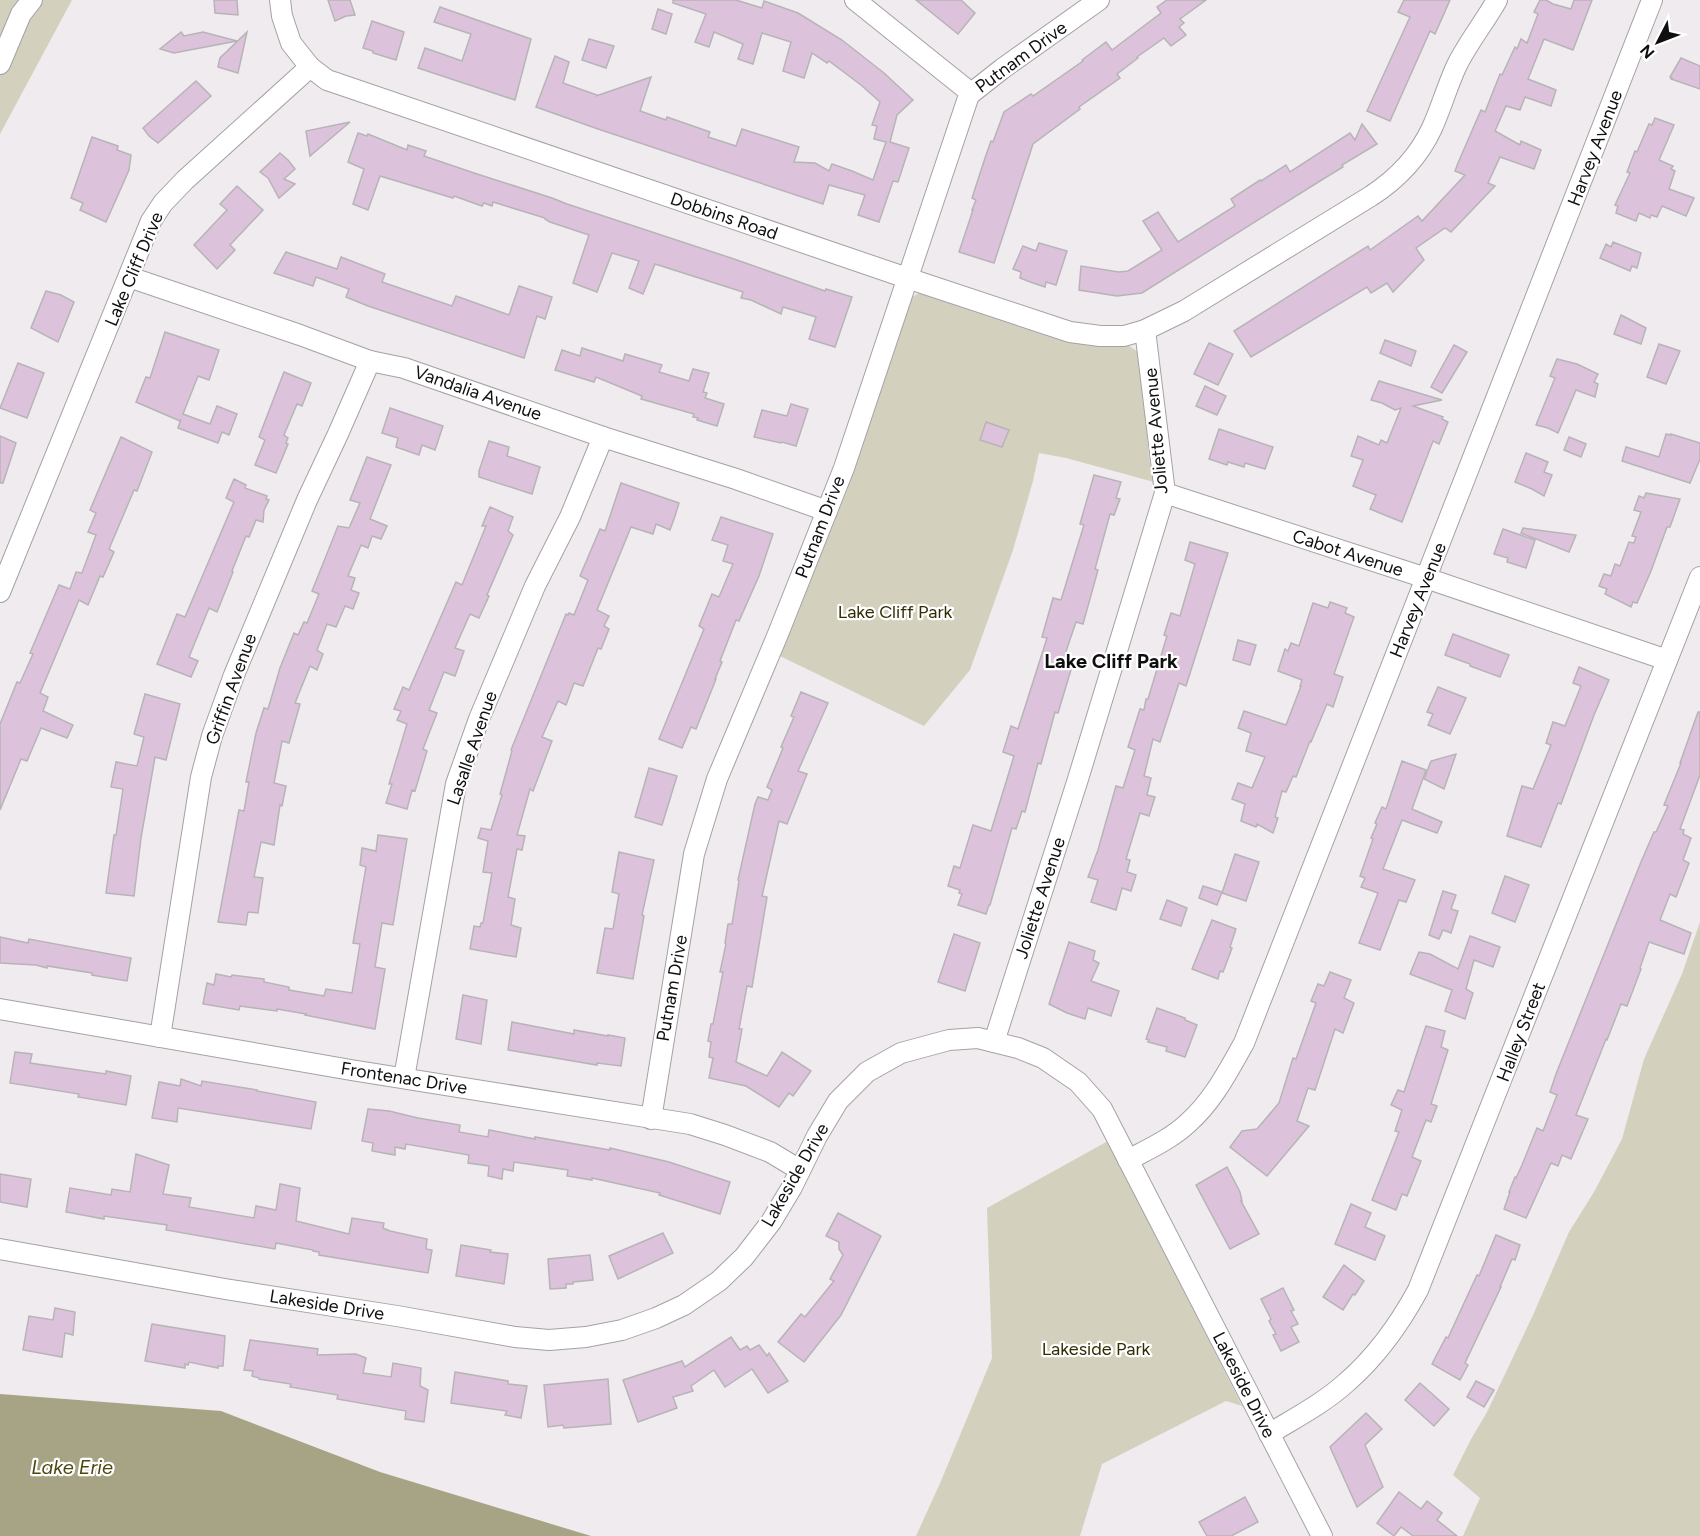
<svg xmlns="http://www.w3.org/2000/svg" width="1700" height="1536" font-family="Figtree,sans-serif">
<rect width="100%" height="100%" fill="#efebef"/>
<g fill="#d3d1bd">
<path d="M0,0H72L0,134Z"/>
<path d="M921,292L1057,337L1084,345L1119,347L1128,345L1138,352L1140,359L1149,457L1154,482L1066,458L1039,453L1033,481L1013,550L970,670L924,726L780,656L847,490L876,400L890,364L907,310L912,297Z"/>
<path d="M1700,922V1536H1463L1480,1498L1453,1475L1470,1441L1487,1412L1533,1315L1569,1232L1594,1192L1622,1139L1644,1059L1682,974Z"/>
<path d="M1108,1141L1242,1406L1226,1401L1102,1464L1080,1536H916L941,1481L992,1358L987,1208Z"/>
</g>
<path fill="#a7a485" d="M0,1394L221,1411L380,1472L591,1536H0Z"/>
<g fill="#dcc3db" stroke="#b7b4b7" stroke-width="1.5">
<path d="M214,0H237L238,15L215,13Z"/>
<path d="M328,0H350L355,15L346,16L335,21Z"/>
<path d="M673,0H736L762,8L764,1L798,13L842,40L884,73L913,100L897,115L890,142L909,148L898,182L893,181L879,222L858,215L865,195L829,185L823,204L598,129L536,107L555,56L569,62L563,83L597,95L596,96L651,77L640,111L666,120L667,117L710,132L708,137L736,146L742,129L799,147L794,162L815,163L829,171L832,164L852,171L873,180L886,142L874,139L877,126L872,125L880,102L861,85L829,61L827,63L812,53L804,78L783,71L791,42L762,33L753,64L738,59L743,44L714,32L709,47L695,42L706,14L673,3Z"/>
<path d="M916,0H961L975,13L958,34Z"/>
<path d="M1167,0H1206L1180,19L1184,23L1179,27L1186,35L1171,46L1164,38L1137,57L1138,58L1117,74L1120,78L1079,107L1080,109L1033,144L994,263L959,252L973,210H972L976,200L972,198L985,158L991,141L993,142L1004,112L1031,94L1033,96L1083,61L1082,60L1106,42L1112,50L1161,13L1157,7Z"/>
<path d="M1404,0H1450L1435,34L1430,31L1390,121L1367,111L1410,17L1398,12Z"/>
<path d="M1540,0H1546L1553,4L1571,9L1574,0H1592L1573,50L1544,39L1528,79L1556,90L1551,106L1525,97L1520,110L1506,106L1495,131L1520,145L1521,141L1541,150L1534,169L1500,157L1488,183L1495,186L1451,232L1445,228L1416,248L1424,260L1393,292L1387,283L1371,293L1367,287L1251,357L1234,331L1368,246L1370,250L1418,216L1422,221L1465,175L1455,171L1458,163L1481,110L1485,112L1500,74L1502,75L1515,47L1517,49L1521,39L1527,43L1538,14L1534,12Z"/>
<path d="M440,7L531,39L515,100L418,68L425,48L462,61L471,34L434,22Z"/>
<path d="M658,9L672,14L666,34L652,29Z"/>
<path d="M372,21L404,32L396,60L373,53V51L363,48Z"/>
<path d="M181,32L184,36L203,32L237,41L174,53L160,49Z"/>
<path d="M247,32L238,73L218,67L220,58Z"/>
<path d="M589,39L614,46L606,68L582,60Z"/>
<path d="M1681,58L1700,66V89L1671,79L1672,78L1670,77Z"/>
<path d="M196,81L211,96L158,143L149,136L143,128Z"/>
<path d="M1655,118L1674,125L1659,160L1673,166L1671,169L1675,171L1669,189L1694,198L1686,216L1662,206L1657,217L1651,215L1650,218L1639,213L1636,221L1616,213L1618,206L1615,205L1630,173L1627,172L1635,151L1637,152L1649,124L1652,125Z"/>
<path d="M350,122L323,145L310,156L306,131Z"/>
<path d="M1362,124L1377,144L1342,165L1343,167L1320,181L1142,293L1117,296L1079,290L1081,266L1119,272L1128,271L1162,250L1143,221L1158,212L1178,242L1235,206L1231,199L1260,180L1261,181L1286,165L1290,172L1350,133L1355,140Z"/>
<path d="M358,133L367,136L368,134L407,150L408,145L426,151L424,156L474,173L552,198L567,204L734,259L825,291L826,289L852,297L835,347L809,339L816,317L783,307L781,314L751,300L741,298L743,292L655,264L643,294L629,288L639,261L612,253L597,292L573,283L589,235L550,222L545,219V218L493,202L492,206L484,203L482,206L454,196L453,198L380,176L368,210L353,204L364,169L348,162Z"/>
<path d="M92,137L118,146L117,150L131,155L129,170L106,222L80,210L83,203L71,198Z"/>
<path d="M280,153L288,160L295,169L284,179L295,184L279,198L268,178L260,172Z"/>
<path d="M237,186L263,210L230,245L235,250L217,269L194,245L227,210L220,204Z"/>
<path d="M1613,242L1641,253L1637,268L1632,266L1630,271L1600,258L1606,244L1611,247Z"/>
<path d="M1039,243L1067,251L1056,285L1046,282L1045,287L1033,283L1020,278L1021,272L1013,269L1023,246L1036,251Z"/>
<path d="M286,252L337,269L341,257L385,274L382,282L452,306L456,296L509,315L519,286L552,297L545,319L537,316L524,358L368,306L346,297L349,289L316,277L313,286L274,273Z"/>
<path d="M46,291L61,295L74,302L58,342L31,328Z"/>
<path d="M1621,315L1646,328L1641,344L1614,334Z"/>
<path d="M165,332L219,350L209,380L198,376L183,414L210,424L217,406L237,414L229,435L222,432L218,443L178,428L181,419L180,421L136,402L146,377L150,378Z"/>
<path d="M1385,340L1416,351L1411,366L1380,353Z"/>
<path d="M1209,343L1233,354L1218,385L1194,374Z"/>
<path d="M1659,344L1680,351L1666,384L1647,377Z"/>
<path d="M1454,345L1467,352L1442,393L1431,387Z"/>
<path d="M582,348L623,361L625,354L662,365L659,372L689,381L693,369L709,373L703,392L707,393L705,398L724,404L717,426L697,420L698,418L693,417L694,414L641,399L642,396L596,377L594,382L555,370L562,350L580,356Z"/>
<path d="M1557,359L1577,364L1598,374L1594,382L1598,384L1595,397L1576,390L1558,433L1548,428L1536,425L1555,378L1550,376Z"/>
<path d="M18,363L44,373L27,418L0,408Z"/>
<path d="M284,372L311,383L302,406L297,404L284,435L288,438L286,443L288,444L276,473L255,465L265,440L259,437Z"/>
<path d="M1379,381L1442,400L1413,406L1443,417L1442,419L1448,422L1439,444L1433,441L1402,522L1370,509L1376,495L1353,486L1363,460L1351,456L1358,436L1379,445L1381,440L1387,443L1401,408L1395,410L1382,403L1371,400Z"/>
<path d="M1205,386L1226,396L1217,415L1196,406Z"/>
<path d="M791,404L808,409L796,446L782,442L781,443L754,437L762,410L787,416Z"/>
<path d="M390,408L443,426L435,450L422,445L419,455L396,447L398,438L382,433Z"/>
<path d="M986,422L1009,430L1002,447L980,440Z"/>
<path d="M1219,429L1273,447L1265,469L1245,463L1244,467L1228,462L1227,465L1209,459Z"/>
<path d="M1666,434L1671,435V434L1700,443V459L1690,483L1622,461L1626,447L1659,457Z"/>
<path d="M0,436L16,443L3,483H0Z"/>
<path d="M121,437L152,452L137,491L134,490L109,549L114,552L103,577L100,576L88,605L79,600L40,693L48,697L43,711L73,725L67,738L41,728L27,761L21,759L0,810V724L17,682L20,683L33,654L30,653L59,585L70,589L76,572L82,573L96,535L88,532L96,513L90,510Z"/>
<path d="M1569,437L1586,444L1581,457L1564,450Z"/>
<path d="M489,441L509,447L507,456L540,467L532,494L479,477V471Z"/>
<path d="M1526,453L1548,462L1544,472L1552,475L1544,496L1532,489L1515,482Z"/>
<path d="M367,457L391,465L370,519L387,526L381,539L372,536L368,548L361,545L348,576L355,578L351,590L359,593L353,609L345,606L336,627L327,624L317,650L323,654L317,670L310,666L295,703L300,704L289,743L282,741L274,783L286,786L282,806L280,805L274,845L261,842L254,877L263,878L258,913L248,912L246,925L218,922L239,810L244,811L249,782H246L256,733L264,708L268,709L280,668L294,633L298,635L304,622L307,623L319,594L312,591L338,526L349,528L360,503L350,500Z"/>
<path d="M1094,475L1121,482L1116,498L1120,499L1114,515L1110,514L1095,569L1098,570L1083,624L1076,622L1063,660L1073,663L1058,713L1055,712L1041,764L1038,763L1025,812L1022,811L1016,829L1012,828L990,905H989L986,914L958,905L962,894L959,893L960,890L948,886L954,866L960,868L973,825L991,831L1014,756L1003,752L1011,726L1018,729L1047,638L1042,637L1053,598L1061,600L1084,525L1080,524Z"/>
<path d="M234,479L246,485L245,488L267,496L266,499L269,500L264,510L263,522L256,520L249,537L246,536L232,571L233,572L217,612L209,608L189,657L198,661L191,677L157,664L177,614L185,617L234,502L226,498Z"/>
<path d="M621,483L679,503L675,516L670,530L656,524L653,534L631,527L597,610L609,616L604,626L609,629L601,649L598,648L583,686L574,683L566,705L558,701L542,737L552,741L533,791L530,789L517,835L525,836L522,850L517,849L508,897L515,899L511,925L521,928L516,957L470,949L474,926L480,927L481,923H483L492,873L483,872L488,841L478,838L481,828L491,830L502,795L500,794L512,751L511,750L566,614L568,615L569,613L574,615L588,580L580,576L600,529L605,531Z"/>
<path d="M1646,493L1680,499L1670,527H1667L1651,571L1637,603L1633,602L1631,607L1605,594L1607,589L1599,586L1604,574L1611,576L1615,564L1620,566L1629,542L1634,543L1636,537L1632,536L1641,512L1634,510L1639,496L1644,498Z"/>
<path d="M490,507L513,517L508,531L513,535L487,595L489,596L479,618L470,614L455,648L464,651L455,676L444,672L429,710L437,713L423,749L427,751L415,791L412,790L407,809L386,803L392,784H389L407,724L397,720L401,711L394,709L403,687L409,690L456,582L462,585L486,526H482Z"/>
<path d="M721,517L773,534L759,576L739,621L736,620L720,661L722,662L715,679H716L696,729L691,727L682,748L659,739L704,629L699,626L712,594L719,597L733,564L723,561L728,545L712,540Z"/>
<path d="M1523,528L1576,535L1569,552L1521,533Z"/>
<path d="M1503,529L1535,540L1526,568L1507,562L1508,558L1494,554Z"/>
<path d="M1190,542L1228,553L1186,686L1179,683L1160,742L1153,739L1144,776L1151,778L1147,795L1155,797L1149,816L1140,813L1126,859L1130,860L1127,872L1136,875L1131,891L1122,888L1116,910L1091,902L1098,880L1088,877L1098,850L1116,786L1123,788L1135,750L1128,747L1140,709L1144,710L1146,699H1148L1167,636L1164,635L1171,613L1180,616L1195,564L1185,560Z"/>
<path d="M1330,602L1347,608L1345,613L1354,617L1334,674L1343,677L1333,707L1327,704L1311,742L1310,741L1296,777L1293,776L1286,792L1282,791L1275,817L1278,818L1273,833L1257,824L1256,827L1241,821L1245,804L1232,799L1238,783L1252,788L1265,757L1246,751L1251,733L1238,728L1244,711L1286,725L1301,686H1300L1302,680L1278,671L1285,649L1288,651L1291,643L1299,646L1313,603L1328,608Z"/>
<path d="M1453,634L1509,655L1500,677L1470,666V664L1445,655Z"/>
<path d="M1238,640L1256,645L1250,665L1233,660Z"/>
<path d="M1579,667L1609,680L1594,715L1561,804L1558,803L1541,847L1507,836L1522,786L1533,789L1551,745L1546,743L1553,722L1565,726L1581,686L1573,683Z"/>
<path d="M1438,687L1466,698L1450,734L1428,725L1433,714L1427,712Z"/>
<path d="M801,692L828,703L798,771L807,774L787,824L779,821L762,896L767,897L752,987L747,986L739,1029H742L736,1062L767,1076L782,1052L811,1071L793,1096L789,1093L779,1107L746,1086L709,1078L713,1058L709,1057L711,1042L708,1041L711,1024H713L723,972H720L726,944L725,943L728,924H732L739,881L738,880L755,804L758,797L768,800L772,790L767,787L783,748L781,747L794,717L791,716Z"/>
<path d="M145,694L180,704L166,760L155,757L141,838L134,896L106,893L114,835H116L123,789L111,787L116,762L137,766L144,737L134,734Z"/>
<path d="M1698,712H1700V775L1680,829L1684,830L1683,834L1691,838L1683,860L1689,863L1676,897L1670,894L1660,920L1691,933L1684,954L1649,942L1640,968L1641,969L1627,1006L1621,1004L1607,1040L1606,1039L1576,1115L1588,1119L1571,1159L1562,1155L1558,1166L1551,1163L1526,1218L1504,1209L1510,1192H1509L1515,1177L1516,1178L1522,1165L1537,1128L1543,1131L1557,1095L1550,1092L1556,1074L1641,862L1654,832H1656L1668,806L1664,805L1681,763H1680Z"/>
<path d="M1456,754L1444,789L1424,779L1431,761Z"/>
<path d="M1402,761L1426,770L1412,809L1442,822L1437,833L1402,820L1383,869L1415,880L1406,902L1399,900L1380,950L1359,943L1378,893L1361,887L1365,878L1360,876L1373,839L1371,838L1377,824L1375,823L1382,807L1386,809Z"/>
<path d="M649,768L677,776L662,825L635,817Z"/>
<path d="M378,835L407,839L393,925L382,923L375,967L385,969L375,1029L305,1015L306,1014L277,1009V1011L240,1006L239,1010L203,1004L207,983L214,985L216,974L231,977L232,975L264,979V982L289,987V990L324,996L326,989L352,993L360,944L353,943L366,867L360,865L362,848L376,851Z"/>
<path d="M619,852L654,860L642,915L644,916L633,979L597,973L605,928L613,929L619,894L612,892Z"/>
<path d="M1235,854L1259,862L1246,901L1222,893Z"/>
<path d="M1505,876L1529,885L1515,922L1492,913Z"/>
<path d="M1203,886L1222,892L1217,905L1199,898Z"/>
<path d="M1443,891L1456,895L1451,909L1458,911L1451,933L1443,930L1439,939L1429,935Z"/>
<path d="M1167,900L1187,908L1181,926L1160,919Z"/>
<path d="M1212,920L1236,929L1230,947L1232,948L1223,972L1220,971L1218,979L1192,969Z"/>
<path d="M954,934L980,943L965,991L938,982Z"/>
<path d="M1470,936L1500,947L1493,967L1474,960L1466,989L1473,993L1465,1019L1445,1011L1452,990L1410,974L1419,952L1430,954L1458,969Z"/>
<path d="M0,937L28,943L29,939L131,958L127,981L92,975V973L47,966V968L36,965L0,963Z"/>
<path d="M1069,942L1095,951L1093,960L1099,963L1091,981L1119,991L1111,1016L1088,1008L1085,1019L1067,1013L1049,1004Z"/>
<path d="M1330,972L1351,980L1344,998L1354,1003L1343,1033L1335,1029L1315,1090L1308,1088L1297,1121L1309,1126L1267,1176L1230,1147L1242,1131L1257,1129L1279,1103L1293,1058L1296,1059L1316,1003L1311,1001L1318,984L1324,986Z"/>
<path d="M463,995L487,1000L481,1044L456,1039Z"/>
<path d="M1157,1008L1185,1018V1020L1197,1025L1185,1057L1166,1051L1167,1047L1148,1042L1149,1040L1146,1039Z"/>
<path d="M512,1022L574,1034V1030L608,1036V1035L625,1038L621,1066L597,1063V1065L508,1050Z"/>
<path d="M1426,1026L1445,1031L1441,1047L1448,1050L1431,1104L1437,1106L1431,1122L1426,1120L1412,1157L1421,1161L1407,1196L1402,1194L1396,1210L1372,1200L1399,1132L1395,1131L1402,1110L1391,1105L1398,1090L1404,1092Z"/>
<path d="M15,1052L32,1054L30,1063L106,1074V1071L131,1076L126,1105L78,1097L79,1094L10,1083Z"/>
<path d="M181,1079L201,1086L202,1081L257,1090V1091L316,1102L311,1129L178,1108L177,1122L152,1118L159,1082L180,1086Z"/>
<path d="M368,1109L389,1111L418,1118L460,1125L459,1132L488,1137L489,1130L535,1139V1137L610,1150V1148L669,1162L730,1182L720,1214L659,1195L660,1193L592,1178V1180L567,1176L568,1170L514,1162L513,1171L503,1169L502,1179L488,1176L489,1166L468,1163L469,1155L406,1144L405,1149L395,1147V1155L372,1151L373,1143L362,1141Z"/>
<path d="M136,1154L169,1165L163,1194L191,1198L189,1207L254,1218L256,1206L276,1210L280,1184L300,1188L296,1221L349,1234L352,1218L384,1223L383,1228L390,1231L427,1239L426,1249L432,1250L428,1273L319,1255V1252L313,1251V1250L276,1243L275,1249L166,1230L167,1225L104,1216V1219L66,1212L70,1188L111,1195L112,1189L130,1192Z"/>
<path d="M1227,1167L1240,1192L1242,1201H1241L1259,1234L1230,1249L1196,1185Z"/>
<path d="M0,1174L31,1179L27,1207L0,1202Z"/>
<path d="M1351,1204L1371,1213L1365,1227L1385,1236L1375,1260L1335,1244Z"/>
<path d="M838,1213L881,1236L841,1315L804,1362L778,1342L801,1314L805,1317L834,1281L830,1279L843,1255L839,1249V1242L826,1236Z"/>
<path d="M663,1233L673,1253L618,1279L609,1256Z"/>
<path d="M1496,1235L1520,1245L1515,1260L1512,1259L1500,1287H1501L1465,1363L1468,1365L1460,1380L1432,1364L1446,1337L1448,1338L1477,1275L1479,1276Z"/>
<path d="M461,1245L491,1250L490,1252L508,1254L504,1284L456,1276Z"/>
<path d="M590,1255L593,1280L573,1282V1284H566V1288L550,1289L548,1259Z"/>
<path d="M1344,1265L1364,1281L1355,1295L1353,1294L1343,1310L1323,1297Z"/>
<path d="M1283,1288L1294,1310L1291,1311L1298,1324L1291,1327L1299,1342L1281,1351L1273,1335L1276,1334L1269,1321L1271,1319L1261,1299Z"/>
<path d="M55,1308L75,1312L73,1335L65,1333L62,1357L23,1350L29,1316L53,1320Z"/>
<path d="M152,1324L225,1336L223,1366H218V1368L189,1362L188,1365L185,1364V1368L145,1361Z"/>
<path d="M731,1337L740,1350L747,1346L750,1350L759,1345L767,1356L769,1353L788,1381L768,1393L752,1369L725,1387L714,1370L691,1386L693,1391L673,1397L677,1408L638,1422L623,1380L682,1361L685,1367Z"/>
<path d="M250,1340L318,1349L317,1355L356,1354L366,1358L363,1373L391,1377L393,1363L421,1368L420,1386L428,1390L424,1422L405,1419L406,1411L337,1399L338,1395L290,1387L291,1384L259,1379V1378L252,1376L253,1371L244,1370Z"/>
<path d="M455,1372L508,1381V1384L527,1386L521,1418L505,1415L507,1411L451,1403Z"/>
<path d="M608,1379L611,1424L564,1428L563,1425L548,1427L544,1385Z"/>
<path d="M1476,1381L1494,1390L1484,1407L1467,1397Z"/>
<path d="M1420,1383L1449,1409L1434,1426L1405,1400Z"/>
<path d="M1366,1413L1382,1429L1365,1445L1383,1487L1357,1507L1330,1447Z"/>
<path d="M1399,1492L1421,1509L1427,1501L1442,1513L1437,1520L1457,1536H1413L1401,1527L1394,1536L1377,1523Z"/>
<path d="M1245,1497L1258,1522L1231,1536H1207L1199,1522Z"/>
</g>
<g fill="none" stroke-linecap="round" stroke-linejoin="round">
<g stroke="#a5a1a5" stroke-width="22">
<g id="minor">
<path d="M855,0L971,93"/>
<path d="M0,64L21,14L32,0"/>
<path d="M310,67L327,80L336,83L907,278L1070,332L1100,336H1124L1145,330"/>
<path d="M129,277L300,335L370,361L404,368L603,437L736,479L827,511"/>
<path d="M1165,493L1426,578L1667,660"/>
<path d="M0,592L151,221L163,203L185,180L310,67L291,43L282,16L280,0"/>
<path d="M0,1009L351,1070L690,1124L725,1135L770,1152L800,1170"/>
<path d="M160,1037L201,777L212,736L234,675L307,500L338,434L370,361"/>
<path d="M994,1042L1078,779L1165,493L1145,330L1184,311L1371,196C1397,179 1419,156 1432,128C1441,108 1447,87 1456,67C1467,44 1484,23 1497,0"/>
<path d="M404,1078L456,784L479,719L535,586L570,517L603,437"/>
<path d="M651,1119L694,854L717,779L778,634L844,468L969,95L1002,69L1099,0"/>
<path d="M1128,1160C1149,1149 1171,1139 1188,1123C1213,1101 1228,1071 1244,1043L1652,0"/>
<path d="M0,1249L225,1289L397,1316L515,1337L549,1340L586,1337L622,1330L656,1318L684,1305L719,1281L744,1257L771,1222L792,1187L817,1136L838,1101L867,1072L901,1053L949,1040L978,1038L1018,1048L1043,1058L1078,1082L1102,1109L1322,1536"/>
<path d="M1269,1434C1295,1418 1324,1403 1347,1382C1378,1355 1399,1325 1418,1290L1700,577"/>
</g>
</g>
<use href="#minor" stroke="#fff" stroke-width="20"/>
</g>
<g text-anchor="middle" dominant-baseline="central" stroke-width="4.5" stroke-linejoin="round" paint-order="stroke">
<g font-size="18" fill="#100f10" stroke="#fff">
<text transform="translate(1021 57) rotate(-36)">Putnam Drive</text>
<text transform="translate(1595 148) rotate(-69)">Harvey Avenue</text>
<text transform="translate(724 216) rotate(19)">Dobbins Road</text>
<text transform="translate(134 269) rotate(-67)">Lake Cliff Drive</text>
<text transform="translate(478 393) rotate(19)">Vandalia Avenue</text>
<text transform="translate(1156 431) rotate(-95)">Joliette Avenue</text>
<text transform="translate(820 527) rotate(-69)">Putnam Drive</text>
<text transform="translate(1348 553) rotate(18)">Cabot Avenue</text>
<text transform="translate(1418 600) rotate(-68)">Harvey Avenue</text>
<text transform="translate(231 689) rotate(-70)">Griffin Avenue</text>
<text transform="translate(472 748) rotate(-71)">Lasalle Avenue</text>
<text transform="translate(1040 898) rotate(-72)">Joliette Avenue</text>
<text transform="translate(672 988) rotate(-80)">Putnam Drive</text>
<text transform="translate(1521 1032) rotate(-69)">Halley Street</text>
<text transform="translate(404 1078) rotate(9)">Frontenac Drive</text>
<text transform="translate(795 1175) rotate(-60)">Lakeside Drive</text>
<text transform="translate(327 1305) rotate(9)">Lakeside Drive</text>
<text transform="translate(1244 1385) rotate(63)">Lakeside Drive</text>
</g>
<g font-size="18" fill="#312d03" stroke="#fff">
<text x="895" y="612">Lake Cliff Park</text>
<text x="1096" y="1349">Lakeside Park</text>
</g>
<g font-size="20" font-weight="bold" fill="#100f10" stroke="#fff">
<text x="1111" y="661">Lake Cliff Park</text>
</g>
<g font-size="20" font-style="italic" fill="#4d4710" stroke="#fff">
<text x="72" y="1467">Lake Erie</text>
</g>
</g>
<g transform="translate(1658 42) rotate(228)" stroke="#ffffff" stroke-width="4.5" paint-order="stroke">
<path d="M0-4.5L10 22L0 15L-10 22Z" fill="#100f10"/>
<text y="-9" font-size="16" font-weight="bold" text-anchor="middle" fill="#100f10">N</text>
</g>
</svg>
